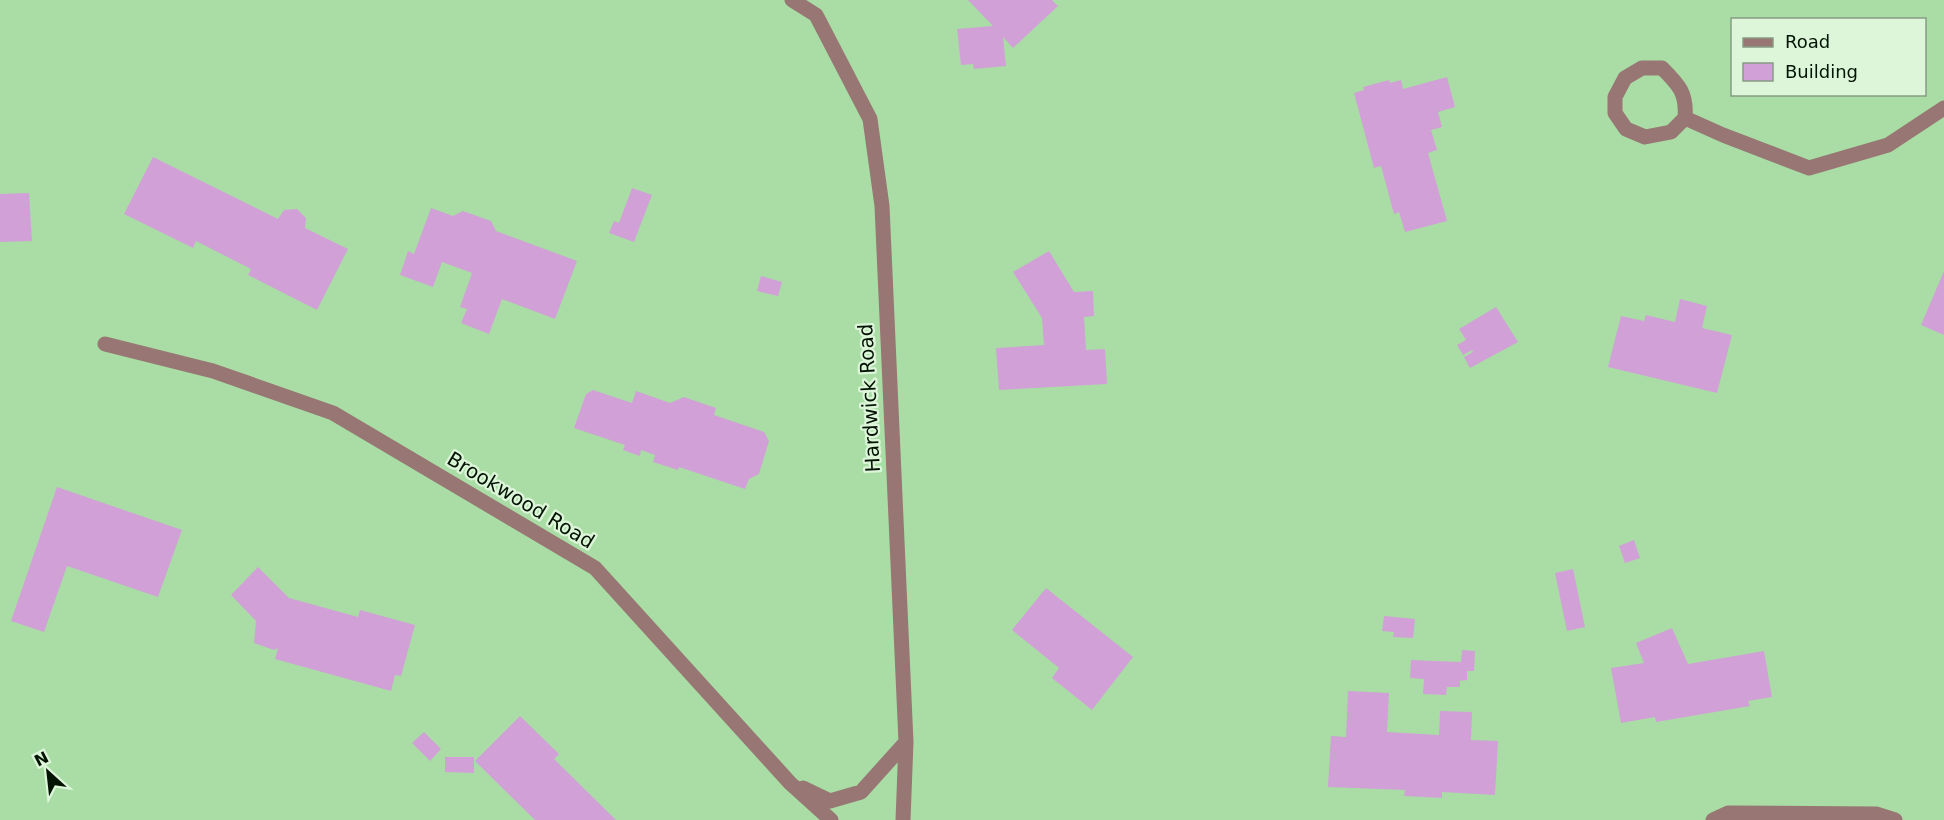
<svg xmlns="http://www.w3.org/2000/svg" width="1944" height="820" viewBox="0 0 1944 820" font-family="'DejaVu Sans',sans-serif">
<style>
.building{fill:#d0a0d7}
.lines{fill:none;stroke-linecap:round;stroke-linejoin:round}
.minor{stroke:#977674;stroke-width:15}
.labels{text-anchor:middle;dominant-baseline:central;stroke-width:4.5;stroke-linejoin:round;paint-order:stroke}
.street-label{font-size:20px;fill:#031402;stroke:#ddf6da}
</style>
<rect width="100%" height="100%" fill="#aadda5"/>
<!-- building -->
<path class="building" d="M 968,0 L 1052,0 L 1058,6 L 1013,48 L 1003,37 L 1006,66 L 974,69 L 973,64 L 961,65 L 957,29 L 993,26 Z
M 1447,77 L 1455,107 L 1438,112 L 1442,127 L 1431,130 L 1437,150 L 1428,153 L 1447,221 L 1405,232 L 1399,212 L 1394,214 L 1381,166 L 1374,168 L 1354,93 L 1364,90 L 1363,87 L 1389,80 L 1390,83 L 1401,80 L 1403,89 Z
M 153,157 L 278,219 L 284,210 L 297,209 L 306,218 L 305,228 L 348,249 L 317,310 L 248,275 L 251,269 L 196,241 L 193,248 L 124,214 Z
M 632,188 L 652,195 L 634,242 L 609,233 L 614,221 L 619,223 Z
M 29,193 L 32,241 L 0,242 L 0,194 Z
M 431,208 L 453,216 L 463,211 L 491,221 L 496,231 L 577,261 L 555,319 L 502,299 L 489,334 L 461,323 L 467,309 L 460,307 L 472,273 L 442,262 L 433,287 L 400,275 L 408,251 L 414,254 Z
M 1049,251 L 1074,292 L 1093,291 L 1094,316 L 1084,317 L 1086,350 L 1105,349 L 1107,384 L 999,390 L 996,348 L 1044,345 L 1042,318 L 1013,272 Z
M 1944,271 L 1944,335 L 1921,325 Z
M 761,276 L 782,282 L 778,296 L 757,291 Z
M 1680,299 L 1707,306 L 1702,328 L 1732,335 L 1717,393 L 1608,367 L 1621,316 L 1644,321 L 1646,315 L 1675,322 Z
M 1496,307 L 1518,342 L 1470,368 L 1464,357 L 1473,352 L 1472,350 L 1463,355 L 1457,345 L 1466,340 L 1459,329 Z
M 593,390 L 632,403 L 636,391 L 670,403 L 684,397 L 716,408 L 714,415 L 764,432 L 769,441 L 759,474 L 749,479 L 745,489 L 679,467 L 678,470 L 653,462 L 655,455 L 641,450 L 640,456 L 623,450 L 625,445 L 574,428 L 586,394 Z
M 57,487 L 182,530 L 158,597 L 67,566 L 44,632 L 11,621 Z
M 1634,540 L 1640,558 L 1625,563 L 1619,546 Z
M 258,567 L 289,598 L 358,617 L 360,610 L 415,625 L 401,676 L 395,675 L 391,691 L 275,659 L 278,648 L 274,650 L 254,643 L 256,621 L 231,595 Z
M 1573,569 L 1585,627 L 1567,631 L 1555,573 Z
M 1046,588 L 1133,657 L 1092,710 L 1052,678 L 1059,668 L 1012,630 Z
M 1384,616 L 1415,619 L 1413,638 L 1393,637 L 1394,632 L 1382,631 Z
M 1672,628 L 1688,664 L 1764,651 L 1772,697 L 1748,701 L 1750,706 L 1656,722 L 1655,717 L 1621,723 L 1611,668 L 1644,663 L 1636,643 Z
M 1462,650 L 1475,651 L 1474,671 L 1467,671 L 1467,680 L 1460,681 L 1460,687 L 1447,687 L 1446,695 L 1423,694 L 1424,679 L 1410,678 L 1411,660 L 1461,662 Z
M 1348,691 L 1389,693 L 1387,732 L 1439,735 L 1440,711 L 1472,712 L 1471,740 L 1498,741 L 1495,795 L 1442,792 L 1442,798 L 1404,796 L 1405,790 L 1328,787 L 1331,736 L 1346,737 Z
M 520,716 L 559,754 L 554,759 L 616,820 L 535,820 L 475,761 Z
M 424,732 L 441,749 L 430,761 L 412,743 Z
M 445,757 L 474,757 L 474,773 L 445,772 Z"/>
<g class="lines">
<!-- minor -->
<path class="minor" d="M 792,0 L 816,15 L 870,119 L 882,206 L 906,742 L 903,820
M 1642,68 L 1662,68 C 1679,85 1687,93 1685,118 L 1671,132 L 1645,137 L 1626,129 L 1615,113 L 1615,97 L 1625,78 Z
M 1685,118 L 1723,135 L 1809,168 L 1888,145 L 1944,108
M 105,344 L 213,371 L 333,413 L 595,568 L 790,783 L 831,820
M 803,788 L 830,801 L 861,792 L 906,742
M 1713,820 L 1728,813 L 1876,814 L 1895,820"/>
</g>
<g class="labels">
<!-- street labels -->
<g class="street-label">
<text transform="translate(869 398) rotate(-93)">Hardwick Road</text>
<text transform="translate(521 500) rotate(31)">Brookwood Road</text>
</g>
</g>
<!-- legend -->
<rect x="1731" y="18" width="195" height="78" fill="#ddf6da" stroke="#869c84" stroke-width="1.5"/>
<rect x="1743" y="38" width="30" height="9" fill="#977674" stroke="#869c84" stroke-width="1.5"/>
<text x="1785" y="48" font-size="18" fill="#031402">Road</text>
<rect x="1743" y="63" width="30" height="18" fill="#d0a0d7" stroke="#869c84" stroke-width="1.5"/>
<text x="1785" y="78" font-size="18" fill="#031402">Building</text>
<!-- north arrow -->
<g transform="translate(48 772) rotate(333)" stroke="#ddf6da" stroke-width="4.5" paint-order="stroke">
<path d="M0-4.5L10 22L0 15L-10 22Z" fill="#031402"/>
<text y="-9" font-size="16" font-weight="bold" text-anchor="middle" fill="#031402">N</text>
</g>
</svg>
